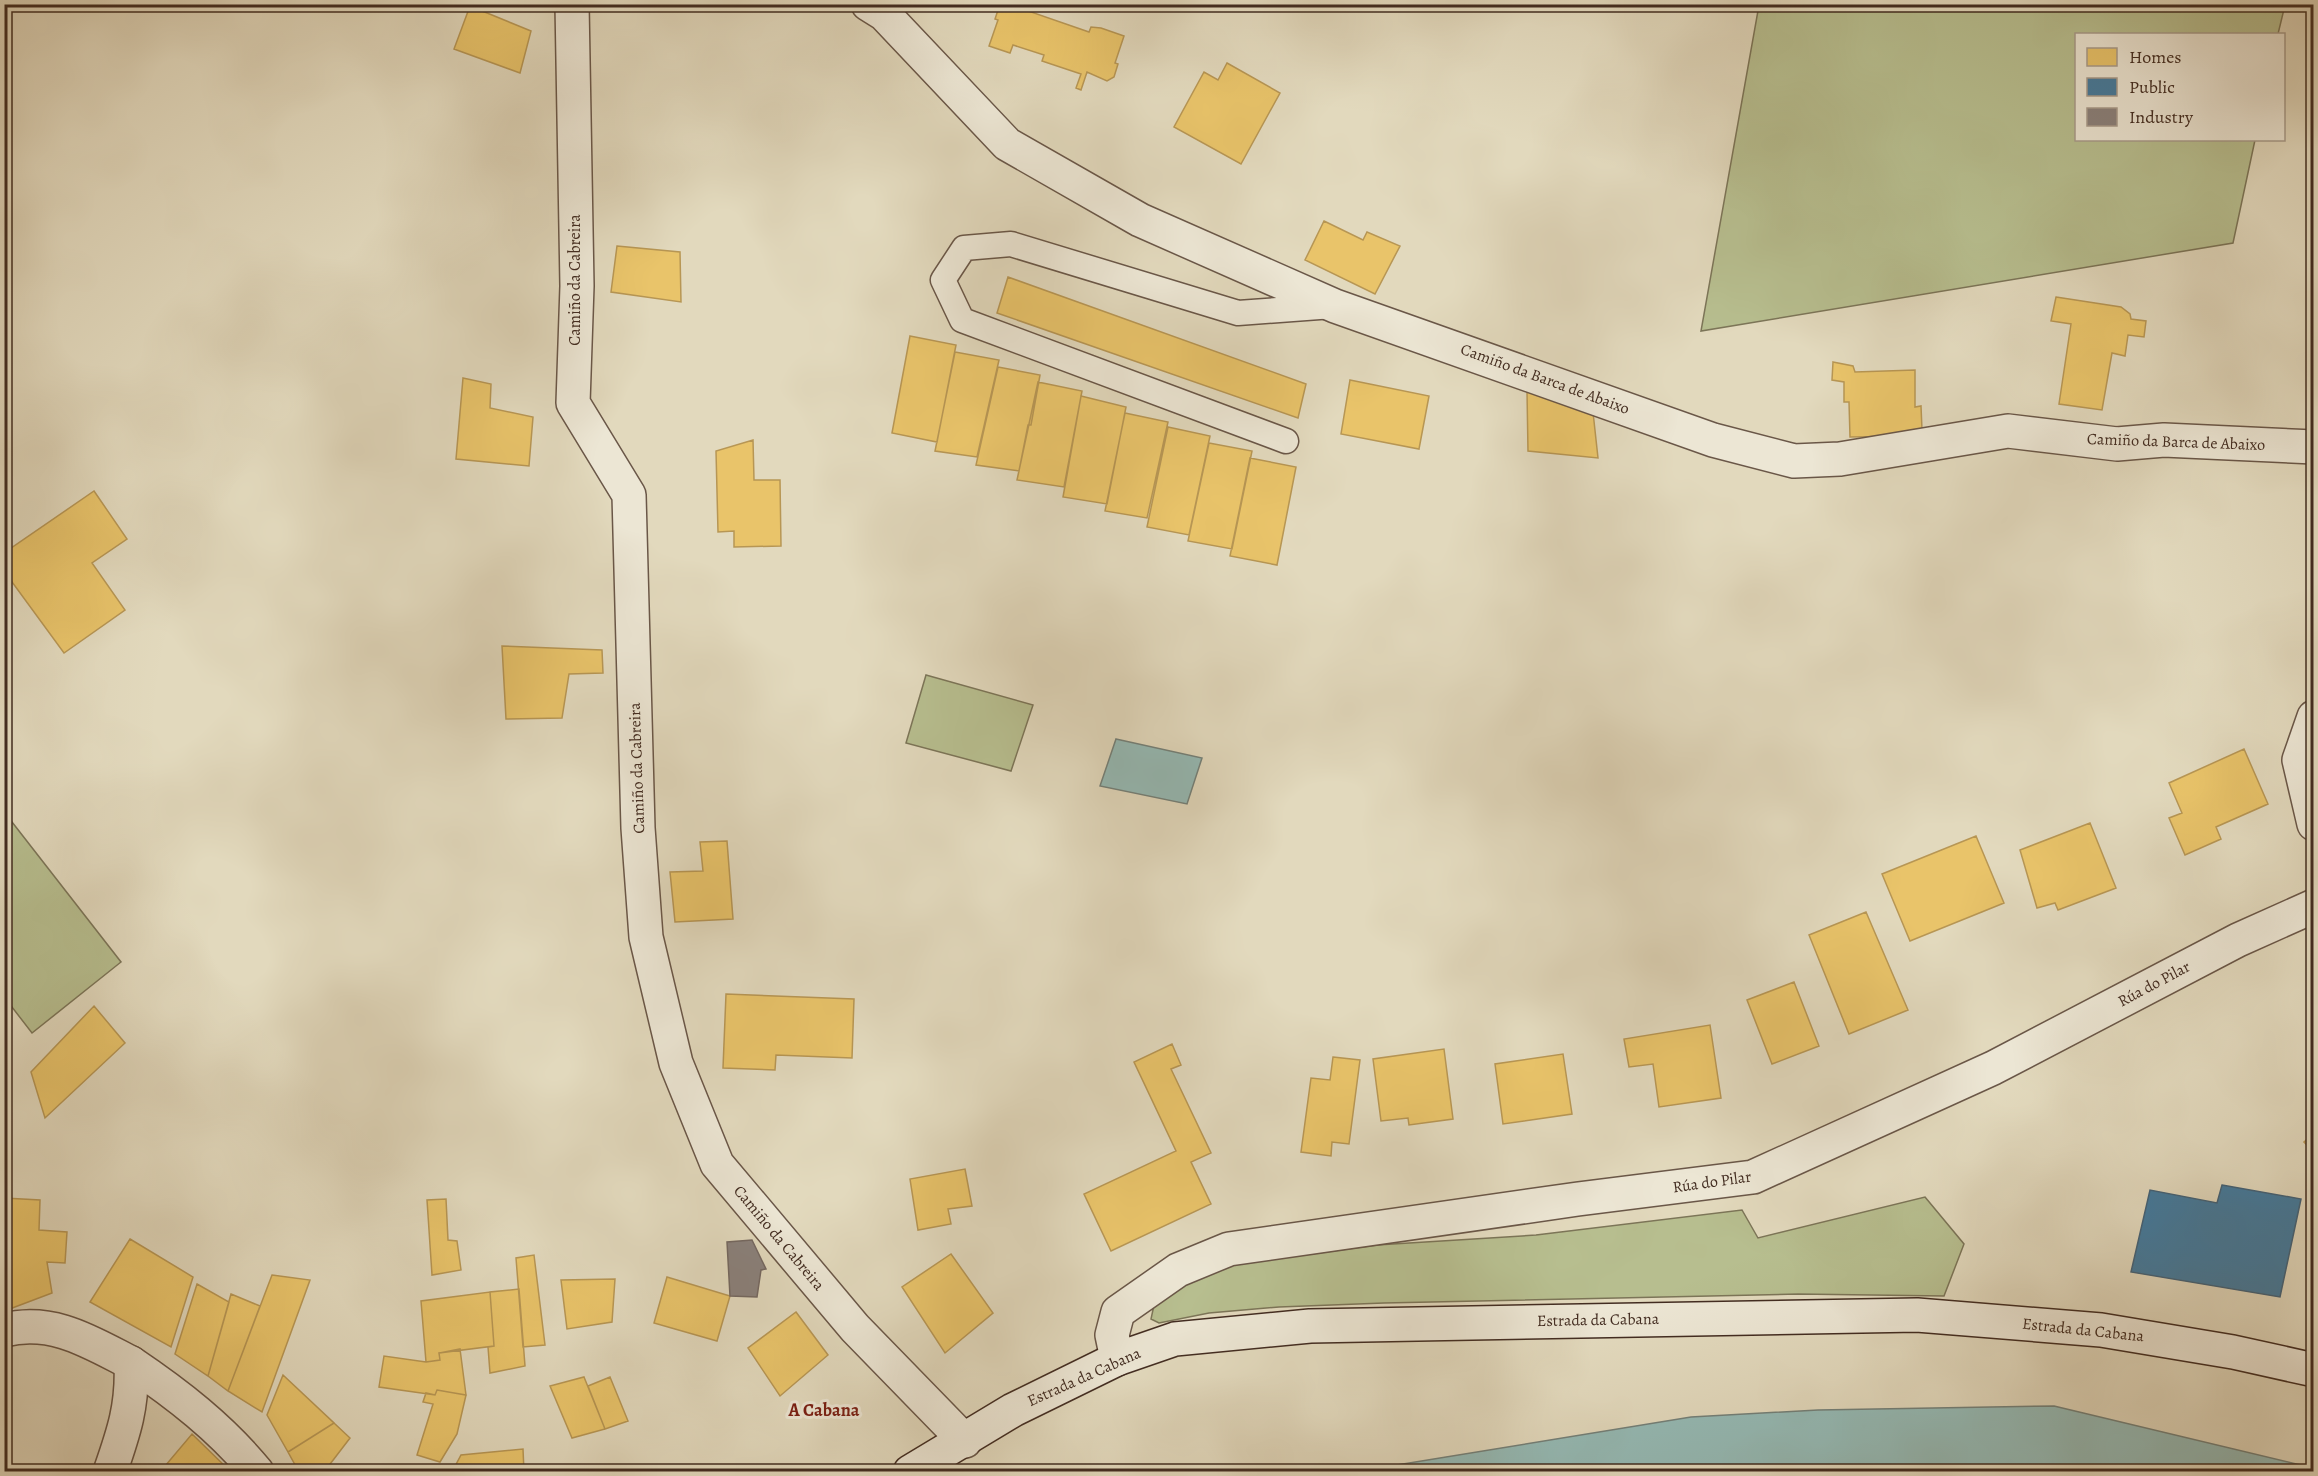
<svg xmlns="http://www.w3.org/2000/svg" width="2318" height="1476" viewBox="0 0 2318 1476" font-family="Alegreya,serif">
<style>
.green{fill:#b7be8f;stroke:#7c7558;stroke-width:1.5}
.water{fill:#95bab5;stroke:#74817a;stroke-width:1.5}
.homes{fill:#e9c46a;stroke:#b79654;stroke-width:1.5}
.public{fill:#457b9d;stroke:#446378;stroke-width:1.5}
.industry{fill:#8a817c;stroke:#746861;stroke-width:1.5}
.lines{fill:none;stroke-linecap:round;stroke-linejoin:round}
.service-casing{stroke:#6a5748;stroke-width:27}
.minor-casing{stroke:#6a5748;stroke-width:36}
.tertiary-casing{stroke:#6a5748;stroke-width:36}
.secondary-casing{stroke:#422c21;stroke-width:36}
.service{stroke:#ece6d4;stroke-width:24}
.minor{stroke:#ece6d4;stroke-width:33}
.tertiary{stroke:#ece6d4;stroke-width:33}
.secondary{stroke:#ece6d4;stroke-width:33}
.labels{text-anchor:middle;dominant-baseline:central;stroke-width:6;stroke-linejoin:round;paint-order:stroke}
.street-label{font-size:16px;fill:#422c21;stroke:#ece6d4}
.neighbourhood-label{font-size:18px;font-weight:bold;fill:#7a1f14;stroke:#ece6d4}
</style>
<rect width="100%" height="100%" fill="#e2d9bd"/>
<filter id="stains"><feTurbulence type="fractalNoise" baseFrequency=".00333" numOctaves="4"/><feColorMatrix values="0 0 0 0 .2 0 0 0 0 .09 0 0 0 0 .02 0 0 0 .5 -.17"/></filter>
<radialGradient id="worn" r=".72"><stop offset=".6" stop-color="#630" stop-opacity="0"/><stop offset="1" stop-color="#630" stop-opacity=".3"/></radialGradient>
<!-- green -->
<path class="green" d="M 1759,5 L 2285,5 L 2278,34 L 2076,34 L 2076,140 L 2255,140 L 2233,243 L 1701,331 Z
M 926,675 L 1033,705 L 1011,771 L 906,743 Z
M 5,813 L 121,962 L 32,1033 L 5,998 Z
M 1925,1197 L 1964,1244 L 1944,1296 L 1798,1294 L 1384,1303 L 1279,1307 L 1209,1313 L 1159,1323 L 1151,1319 L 1154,1305 L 1194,1279 L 1230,1265 L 1377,1245 L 1536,1235 L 1742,1210 L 1758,1238 Z"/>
<!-- water -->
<path class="water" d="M 1116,739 L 1202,758 L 1187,804 L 1100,786 Z
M 2054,1406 L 2313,1468 L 2313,1471 L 1360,1471 L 1691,1417 L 1818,1410 Z"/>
<!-- homes -->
<path class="homes" d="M 1000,4 L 1008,4 L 1089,32 L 1091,27 L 1101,28 L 1124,36 L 1115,63 L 1118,64 L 1114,77 L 1107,81 L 1087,72 L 1081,90 L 1076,88 L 1081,74 L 1042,61 L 1044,55 L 1013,45 L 1010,53 L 989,46 L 998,20 L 995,19 Z
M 470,6 L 531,31 L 520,73 L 454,49 Z
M 1227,63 L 1280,93 L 1241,164 L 1174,127 L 1204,72 L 1218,80 Z
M 1324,221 L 1363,240 L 1367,232 L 1400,246 L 1375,294 L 1305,260 Z
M 617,246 L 680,252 L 681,302 L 611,292 Z
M 1008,277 L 1306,384 L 1298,418 L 997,313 Z
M 2056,297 L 2121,307 L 2130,314 L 2131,319 L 2146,321 L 2144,337 L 2128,335 L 2125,356 L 2112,353 L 2102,410 L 2059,404 L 2071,324 L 2051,321 Z
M 910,336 L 956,345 L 937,442 L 892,433 Z
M 955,352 L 999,360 L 977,457 L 935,451 Z
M 1833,362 L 1853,366 L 1855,372 L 1915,370 L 1915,407 L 1921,406 L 1922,430 L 1914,430 L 1914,436 L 1850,437 L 1849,402 L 1844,402 L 1844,382 L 1832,380 Z
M 998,367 L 1040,375 L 1031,425 L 1028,425 L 1019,471 L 976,465 Z
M 463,378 L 491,384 L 490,408 L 533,417 L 529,466 L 456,459 Z
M 1350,380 L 1429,396 L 1419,449 L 1341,434 Z
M 1038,382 L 1082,391 L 1064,487 L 1017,480 Z
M 1527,391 L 1593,412 L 1598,458 L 1528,451 Z
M 1081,396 L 1126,407 L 1107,504 L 1063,497 Z
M 1125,413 L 1168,422 L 1147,518 L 1105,511 Z
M 1168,427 L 1210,436 L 1189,535 L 1147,527 Z
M 753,440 L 754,480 L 780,480 L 781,546 L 734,547 L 734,531 L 718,532 L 716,451 Z
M 1209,443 L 1252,451 L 1232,549 L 1188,541 Z
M 1250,458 L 1296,467 L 1277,565 L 1230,556 Z
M 94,491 L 127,539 L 92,563 L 125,610 L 64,653 L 4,571 L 4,553 Z
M 502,646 L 602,650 L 603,673 L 569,674 L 562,718 L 506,719 Z
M 2244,749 L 2268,804 L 2216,827 L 2221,839 L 2185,855 L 2169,818 L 2182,813 L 2169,783 Z
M 2090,823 L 2116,888 L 2058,910 L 2055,903 L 2037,908 L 2020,850 Z
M 1976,836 L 2004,903 L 1910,941 L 1882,874 Z
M 727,841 L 733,919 L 675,922 L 670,872 L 703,871 L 700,842 Z
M 1866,912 L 1908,1010 L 1849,1034 L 1809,935 Z
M 1794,982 L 1819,1046 L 1772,1064 L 1747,1000 Z
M 726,994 L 854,999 L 852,1058 L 776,1055 L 775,1070 L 723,1068 Z
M 94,1006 L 125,1043 L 45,1118 L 31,1072 Z
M 1710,1025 L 1721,1098 L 1659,1107 L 1653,1064 L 1629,1067 L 1624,1039 Z
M 1172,1044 L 1181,1065 L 1171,1069 L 1211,1153 L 1191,1162 L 1211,1204 L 1111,1251 L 1084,1194 L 1176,1151 L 1134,1062 Z
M 1444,1049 L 1453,1119 L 1409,1125 L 1408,1118 L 1381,1121 L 1373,1059 Z
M 1563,1054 L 1572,1114 L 1503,1124 L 1495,1064 Z
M 1333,1057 L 1360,1060 L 1349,1144 L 1332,1142 L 1331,1156 L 1301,1152 L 1311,1078 L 1330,1080 Z
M 2314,1133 L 2314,1152 L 2304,1142 Z
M 965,1169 L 972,1206 L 948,1209 L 951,1224 L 918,1230 L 910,1179 Z
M 4,1198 L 40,1200 L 39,1230 L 67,1232 L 65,1263 L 47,1262 L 52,1293 L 7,1310 L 4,1304 Z
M 446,1199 L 448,1240 L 457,1241 L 461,1270 L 432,1275 L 427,1200 Z
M 130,1239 L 193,1277 L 171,1347 L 90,1302 Z
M 951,1254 L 993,1313 L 945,1353 L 902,1287 Z
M 534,1255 L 545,1345 L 523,1347 L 516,1258 Z
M 272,1275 L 310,1280 L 262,1412 L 228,1391 Z
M 667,1277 L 730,1296 L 717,1341 L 654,1323 Z
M 615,1279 L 612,1322 L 567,1329 L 561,1280 Z
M 197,1284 L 229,1302 L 208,1376 L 175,1354 Z
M 519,1289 L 525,1366 L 490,1373 L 488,1347 L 494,1346 L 490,1292 Z
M 490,1292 L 494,1346 L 439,1353 L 440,1360 L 426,1362 L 421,1301 Z
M 231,1294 L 260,1306 L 228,1391 L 208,1376 Z
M 796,1312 L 828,1355 L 780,1396 L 748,1348 Z
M 460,1349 L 466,1395 L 437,1390 L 435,1395 L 379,1387 L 384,1356 L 426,1362 L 440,1360 L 439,1353 Z
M 283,1375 L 334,1423 L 288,1452 L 267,1415 Z
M 584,1377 L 605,1429 L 572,1438 L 550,1386 Z
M 610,1377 L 628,1421 L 605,1429 L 588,1386 Z
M 437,1390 L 466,1395 L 457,1434 L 440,1462 L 417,1455 L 433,1404 L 423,1402 L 426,1393 L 435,1395 Z
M 334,1423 L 350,1438 L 324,1472 L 299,1472 L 288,1452 Z
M 192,1434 L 231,1472 L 160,1472 Z
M 523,1449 L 524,1472 L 452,1472 L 461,1455 Z"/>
<!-- public -->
<path class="public" d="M 2222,1185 L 2301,1199 L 2280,1297 L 2131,1272 L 2150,1190 L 2217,1203 Z"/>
<!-- industry -->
<path class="industry" d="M 752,1240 L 766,1269 L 761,1270 L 757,1297 L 730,1296 L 727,1242 Z"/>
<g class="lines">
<defs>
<path id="service" d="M 1286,441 L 962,320 L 943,280 L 964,248 L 1011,244 L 1238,313 L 1333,306"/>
<path id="minor" d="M 572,4 L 577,286 L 573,403 L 629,495 L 638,828 L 646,937 L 676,1063 L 717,1164 L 855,1328 L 965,1441
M 868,4 L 884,14 L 1007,144 L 1140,220 L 1335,306 L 1713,440 L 1794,461 L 1840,459 L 2008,431 L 2117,444 L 2164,440 L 2314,447
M 2314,717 L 2299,760 L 2314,824
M 1117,1359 L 1112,1335 L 1118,1312 L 1178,1270 L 1229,1249 L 1578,1199 L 1753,1177 L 1993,1068 L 2238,940 L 2314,906
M 131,1363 C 177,1394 221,1428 257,1472
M 110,1472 C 124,1432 133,1405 131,1363"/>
<path id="tertiary" d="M 4,1330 C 53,1318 90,1342 131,1363"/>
<path id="secondary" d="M 910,1472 L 1013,1410 L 1117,1359 L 1175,1339 L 1310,1326 L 1917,1315 L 2101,1330 L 2233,1352 L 2314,1370"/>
</defs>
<!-- service casing -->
<use href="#service" class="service-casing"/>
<!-- minor casing -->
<use href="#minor" class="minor-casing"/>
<!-- tertiary casing -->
<use href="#tertiary" class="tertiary-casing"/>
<!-- secondary casing -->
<use href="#secondary" class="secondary-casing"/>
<!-- service -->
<use href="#service" class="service"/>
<!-- minor -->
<use href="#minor" class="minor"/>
<!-- tertiary -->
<use href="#tertiary" class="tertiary"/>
<!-- secondary -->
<use href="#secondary" class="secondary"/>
</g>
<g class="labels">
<!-- street labels -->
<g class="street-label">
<text transform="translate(575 280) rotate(-90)">Camiño da Cabreira</text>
<text transform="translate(1545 379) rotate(20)">Camiño da Barca de Abaixo</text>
<text transform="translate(2176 442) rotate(2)">Camiño da Barca de Abaixo</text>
<text transform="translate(637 768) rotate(-92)">Camiño da Cabreira</text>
<text transform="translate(2154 984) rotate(-28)">Rúa do Pilar</text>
<text transform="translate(1712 1182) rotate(-8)">Rúa do Pilar</text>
<text transform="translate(779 1238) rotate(50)">Camiño da Cabreira</text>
<text transform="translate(1598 1320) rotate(-1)">Estrada da Cabana</text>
<text transform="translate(2083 1330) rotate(6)">Estrada da Cabana</text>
<text transform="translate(1084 1377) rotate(-24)">Estrada da Cabana</text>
</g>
<!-- neighbourhood labels -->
<g class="neighbourhood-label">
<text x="824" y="1410">A Cabana</text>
</g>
</g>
<!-- margin -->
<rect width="2318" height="1476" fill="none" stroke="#e2d9bd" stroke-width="24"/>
<rect x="6" y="6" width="2306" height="1464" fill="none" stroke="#422c21" stroke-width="3"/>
<rect x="12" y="12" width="2294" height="1452" fill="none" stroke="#422c21" stroke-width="1.5"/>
<!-- legend -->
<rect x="2075" y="33" width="210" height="108" fill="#ece6d4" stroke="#a89c8c" stroke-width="1.5"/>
<rect x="2087" y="48" width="30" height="18" fill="#e9c46a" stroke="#a89c8c" stroke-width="1.5"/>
<text x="2129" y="63" font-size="18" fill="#422c21">Homes</text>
<rect x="2087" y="78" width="30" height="18" fill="#457b9d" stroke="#a89c8c" stroke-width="1.5"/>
<text x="2129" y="93" font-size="18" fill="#422c21">Public</text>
<rect x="2087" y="108" width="30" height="18" fill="#8a817c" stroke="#a89c8c" stroke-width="1.5"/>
<text x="2129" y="123" font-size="18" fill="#422c21">Industry</text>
<rect width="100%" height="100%" filter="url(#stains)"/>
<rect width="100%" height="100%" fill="url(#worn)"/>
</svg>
